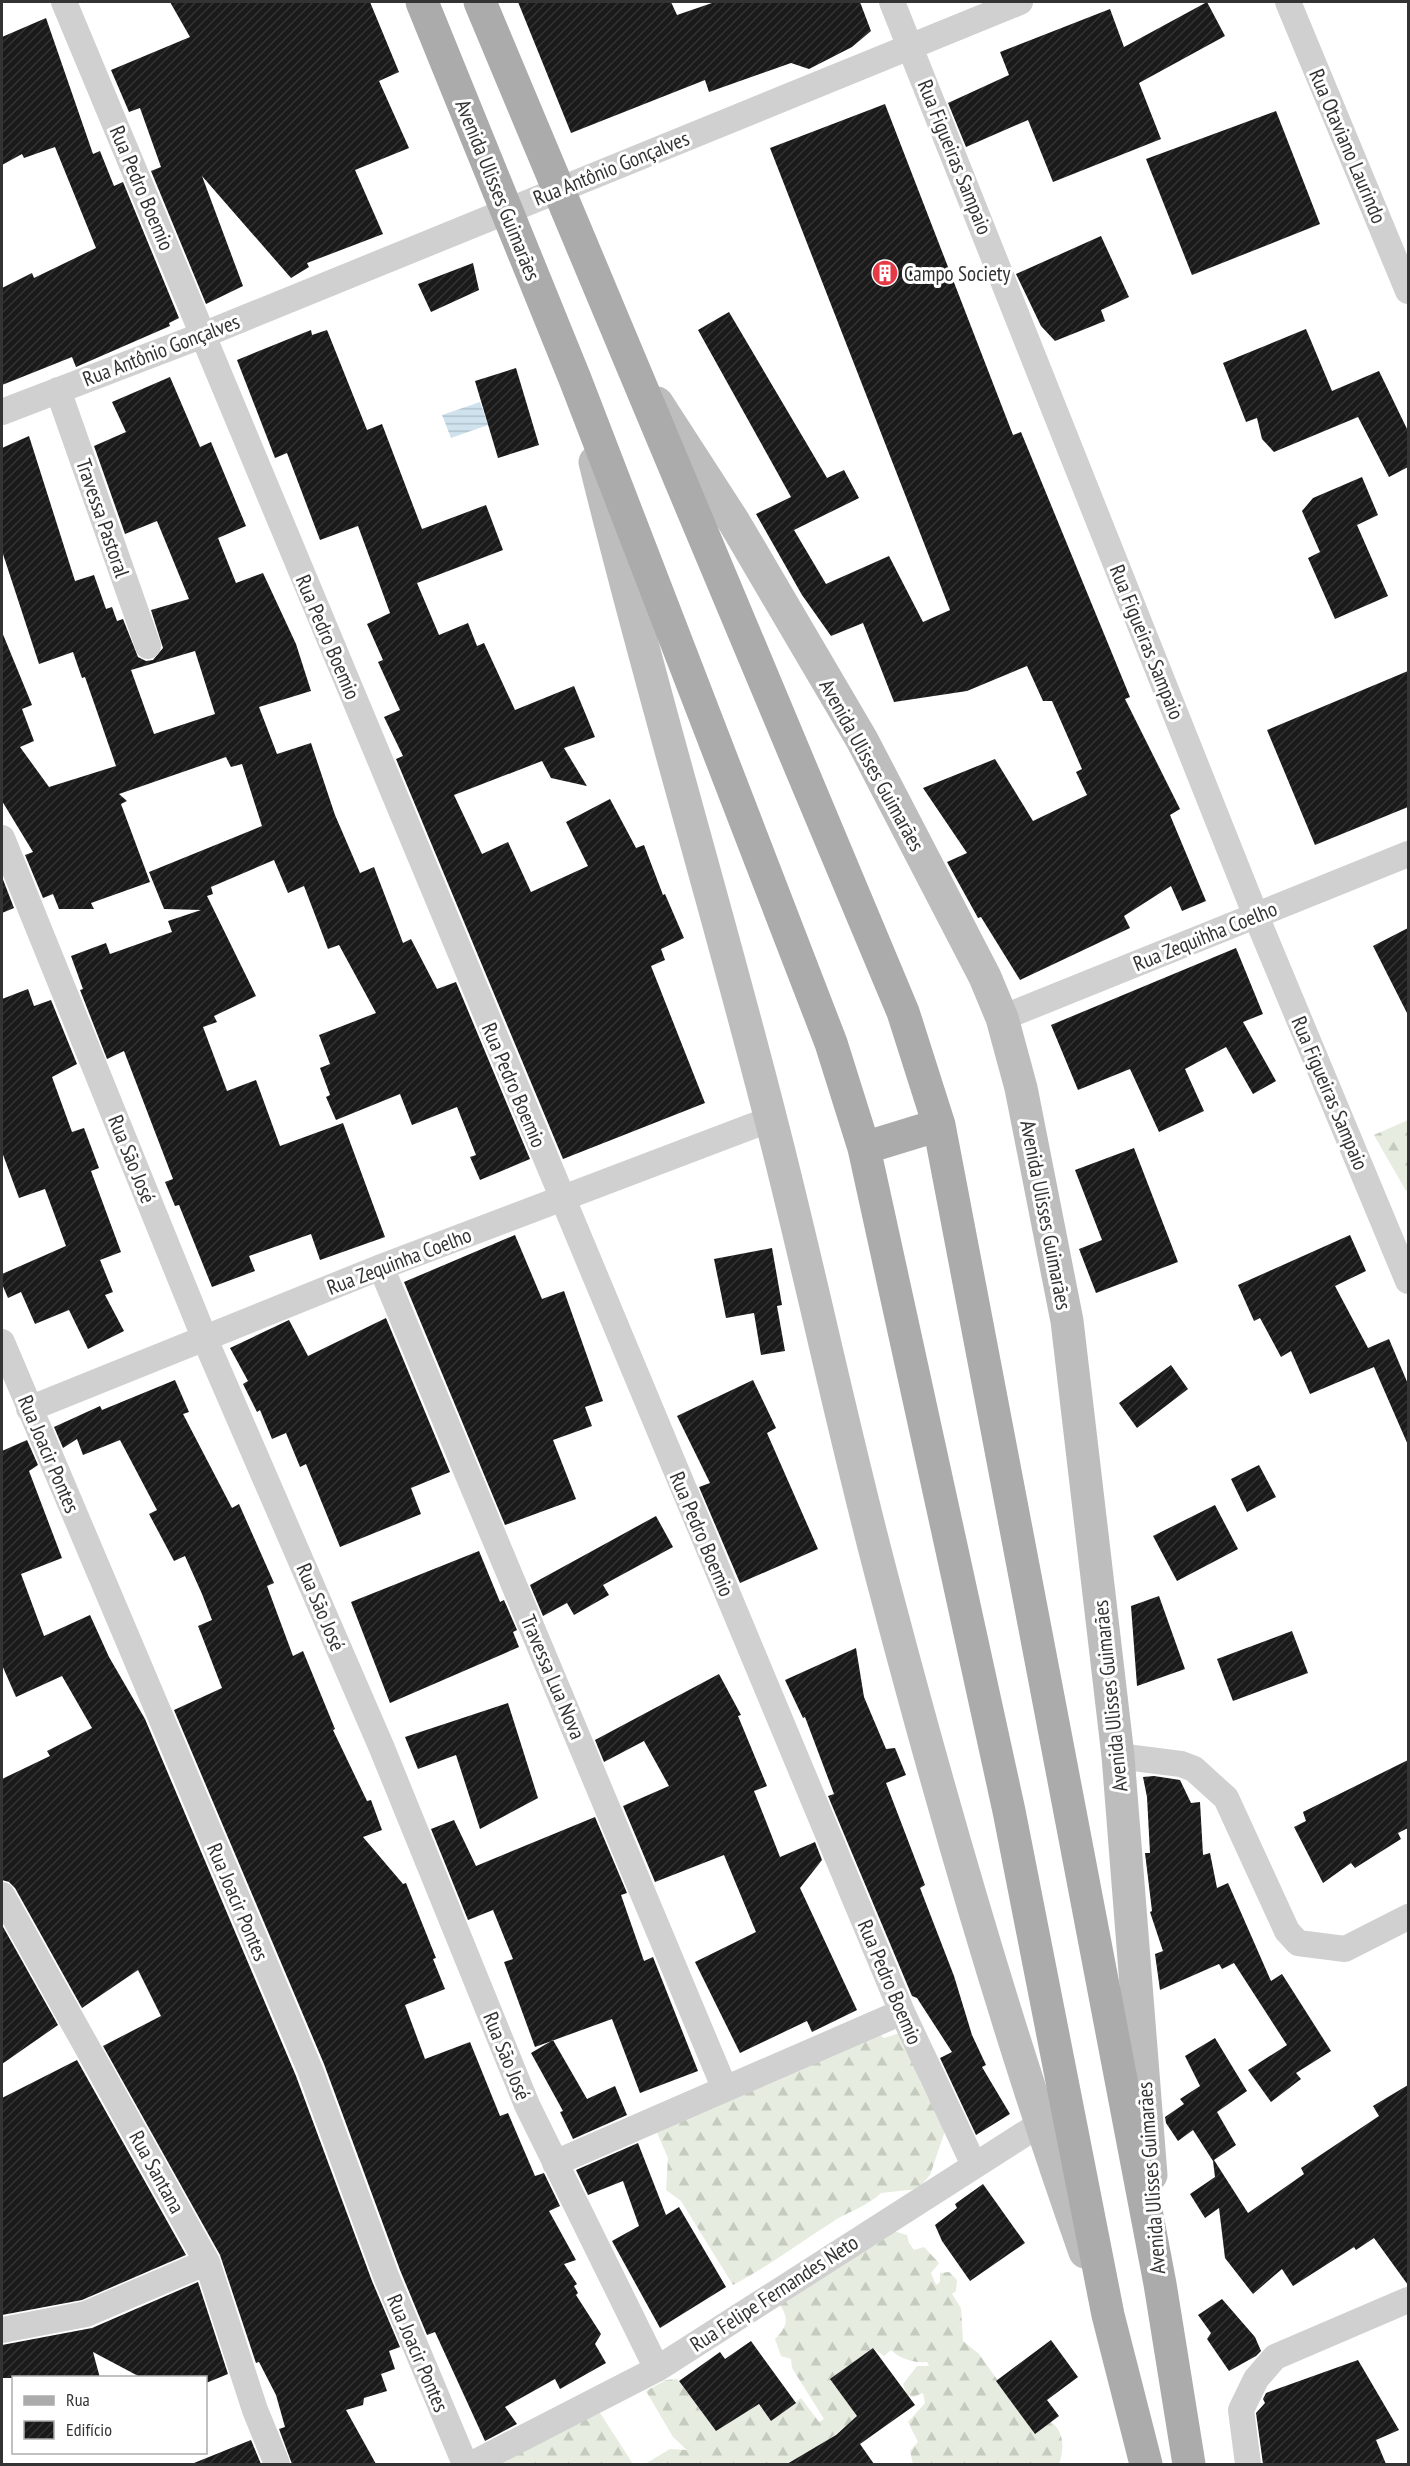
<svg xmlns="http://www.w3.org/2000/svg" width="1410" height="2466" viewBox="0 0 1410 2466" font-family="'PT Sans Narrow',sans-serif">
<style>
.forest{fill:url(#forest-firs)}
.water{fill:url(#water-rules)}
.building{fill:url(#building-hatch);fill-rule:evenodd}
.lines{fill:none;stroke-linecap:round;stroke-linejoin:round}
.street{stroke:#d0d0d0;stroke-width:26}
.secondary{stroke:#bdbdbd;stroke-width:33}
.primary{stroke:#ababab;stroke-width:33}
.labels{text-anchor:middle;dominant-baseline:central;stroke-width:6;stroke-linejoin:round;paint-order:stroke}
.street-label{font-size:21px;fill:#333;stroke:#fff}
.poi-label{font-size:21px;fill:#333;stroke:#fff;text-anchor:start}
</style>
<defs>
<pattern id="forest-firs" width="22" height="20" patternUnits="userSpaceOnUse" patternTransform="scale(1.5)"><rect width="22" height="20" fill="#e6ecdf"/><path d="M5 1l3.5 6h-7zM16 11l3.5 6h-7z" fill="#c6cbc0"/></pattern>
<pattern id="water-rules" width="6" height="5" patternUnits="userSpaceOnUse" patternTransform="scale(1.5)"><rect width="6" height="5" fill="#cfe2ee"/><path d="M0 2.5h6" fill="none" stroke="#b2c2cd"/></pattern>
<pattern id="building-hatch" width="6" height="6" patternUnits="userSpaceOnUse" patternTransform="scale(1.5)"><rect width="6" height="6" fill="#1a1a1a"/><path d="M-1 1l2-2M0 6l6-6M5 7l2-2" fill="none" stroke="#333"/></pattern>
</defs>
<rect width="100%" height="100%" fill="#fff"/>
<!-- forest -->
<path class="forest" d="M 1408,1120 L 1408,1190 L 1406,1191 L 1374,1135 Z
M 876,2032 L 884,2038 L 900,2033 L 921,2074 L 920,2082 L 945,2131 L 930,2175 L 918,2189 L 881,2193 C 870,2204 851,2211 837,2219 C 802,2241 769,2266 733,2285 L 681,2201 L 666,2190 L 668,2158 L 655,2128 Z
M 890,2230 L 907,2235 L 909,2243 L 914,2250 L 924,2247 L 939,2263 L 931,2273 L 936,2285 L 940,2282 L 940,2273 L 949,2272 L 957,2280 L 956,2291 L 952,2294 L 961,2308 L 963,2341 L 979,2354 L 1035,2433 L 1051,2422 C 1065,2432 1064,2450 1059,2464 L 913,2464 L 910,2451 L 918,2442 L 908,2422 L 925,2403 L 923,2393 L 913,2397 L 907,2395 L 903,2384 L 917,2366 L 929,2366 L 927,2362 C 914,2363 900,2359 891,2350 L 884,2356 L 873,2348 L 833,2377 L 846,2396 L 862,2428 L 847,2425 L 797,2464 L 645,2464 L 670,2449 L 687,2450 L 673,2437 L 646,2391 L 666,2380 L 677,2379 L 716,2431 L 756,2401 L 771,2421 L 801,2398 L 819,2422 L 824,2419 L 792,2368 L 791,2359 L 781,2356 L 775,2339 C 789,2326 789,2316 777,2301 Z
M 593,2402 L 633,2464 L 497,2464 Z"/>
<!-- water -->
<path class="water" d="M 480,402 L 488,425 L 451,438 L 442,415 Z"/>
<!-- building -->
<path class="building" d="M 170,2 L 370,2 L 399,72 L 379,81 L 409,148 L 355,170 L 383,234 L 307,263 L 309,267 L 291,278 L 202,176 L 243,286 L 206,304 L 151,171 L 161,167 L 140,108 L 129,112 L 111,70 L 190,37 Z
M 518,2 L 671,2 L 677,15 L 715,2 L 860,2 L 871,31 L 852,47 L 809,69 L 791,63 L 709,92 L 705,80 L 571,133 Z
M 1207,2 L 1225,36 L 1139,83 L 1161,139 L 1053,182 L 1028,120 L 966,147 L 948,103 L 1009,75 L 1000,52 L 1110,9 L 1124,47 Z
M 46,18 L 93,154 L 100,151 L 114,186 L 123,182 L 179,318 L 169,323 L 170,326 L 76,367 L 72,357 L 2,385 L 2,288 L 32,273 L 34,278 L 96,248 L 55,147 L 24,158 L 22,154 L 2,165 L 2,37 Z
M 885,104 L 1013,435 L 1021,432 L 1130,697 L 1125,699 L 1180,809 L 1170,815 L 1206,901 L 1182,911 L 1171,886 L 1124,916 L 1130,928 L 1020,980 L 981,917 L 978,918 L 947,862 L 967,853 L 923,788 L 995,759 L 1033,821 L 1087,795 L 1076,772 L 1082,769 L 1052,701 L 1043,701 L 1027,666 L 967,691 L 894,702 L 863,623 L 831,636 L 802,595 L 756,514 L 791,497 L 698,330 L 729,312 L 827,478 L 844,470 L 859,498 L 794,530 L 826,584 L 889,556 L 923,622 L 950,610 L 770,148 Z
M 1276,111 L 1320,224 L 1192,275 L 1146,159 Z
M 1101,236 L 1129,297 L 1101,310 L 1105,321 L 1055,341 L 1041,326 L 1016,274 Z
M 473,263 L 479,290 L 431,312 L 418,284 Z
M 1306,329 L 1332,391 L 1379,371 L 1408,431 L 1408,467 L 1389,477 L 1358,417 L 1274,452 L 1262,439 L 1257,418 L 1246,422 L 1223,363 Z
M 311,330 L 312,335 L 327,330 L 367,430 L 382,424 L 422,529 L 486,505 L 503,550 L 417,583 L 439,635 L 468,623 L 477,646 L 484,643 L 515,710 L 574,686 L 595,737 L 564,748 L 587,786 L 551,778 L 542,761 L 454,795 L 482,854 L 508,842 L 531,892 L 588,866 L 566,822 L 610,799 L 636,848 L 644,845 L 663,895 L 665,894 L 684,938 L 661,949 L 665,960 L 651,966 L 705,1103 L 563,1159 L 396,759 L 403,756 L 384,717 L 400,710 L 378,662 L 383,660 L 367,624 L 390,613 L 358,526 L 320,540 L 287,453 L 275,458 L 237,360 Z
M 516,368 L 539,445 L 498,458 L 475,381 Z
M 170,377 L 200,447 L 211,442 L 246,526 L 218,538 L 236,583 L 263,573 L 296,644 L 311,691 L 259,707 L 277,754 L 311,743 L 335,815 L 360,873 L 374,867 L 403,943 L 411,939 L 437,989 L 456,982 L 530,1159 L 480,1180 L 470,1157 L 476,1155 L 457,1107 L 412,1125 L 400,1094 L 336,1120 L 326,1097 L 330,1095 L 320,1068 L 330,1064 L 319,1035 L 376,1013 L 339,945 L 328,949 L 304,886 L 288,893 L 274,860 L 211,887 L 213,894 L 207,896 L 256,996 L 214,1016 L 217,1022 L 203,1027 L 227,1091 L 256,1080 L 280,1146 L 343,1123 L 385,1237 L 320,1260 L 311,1234 L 249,1256 L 255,1271 L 212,1287 L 179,1205 L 175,1206 L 165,1182 L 173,1179 L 124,1051 L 107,1059 L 80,990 L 83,989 L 71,956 L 106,943 L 110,954 L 172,932 L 168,921 L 201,910 L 164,909 L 149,872 L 262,826 L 242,764 L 231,767 L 226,757 L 119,794 L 127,801 L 121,804 L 150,882 L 91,903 L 94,909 L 59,909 L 53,894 L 43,898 L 25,855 L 33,852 L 2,801 L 2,632 L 32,705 L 22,709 L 34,741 L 20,747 L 49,787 L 116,766 L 85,677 L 82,678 L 73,652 L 39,664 L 2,551 L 2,448 L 29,436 L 75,581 L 94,575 L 106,609 L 112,607 L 117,621 L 123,619 L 138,657 L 146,661 L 153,660 L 163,648 L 151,610 L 189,599 L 157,521 L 125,534 L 94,446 L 126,432 L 112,402 ZM 195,651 L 215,714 L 154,734 L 131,670 Z
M 1362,477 L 1378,515 L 1357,525 L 1388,596 L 1335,619 L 1308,558 L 1320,552 L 1302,511 L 1313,498 Z
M 1408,671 L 1408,807 L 1315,845 L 1267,730 Z
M 2,877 L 14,908 L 2,913 Z
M 1408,928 L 1408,1015 L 1373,946 Z
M 1236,948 L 1263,1014 L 1243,1022 L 1276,1081 L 1253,1094 L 1226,1047 L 1185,1069 L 1204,1111 L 1159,1132 L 1130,1069 L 1078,1090 L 1051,1025 Z
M 28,989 L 34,1006 L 51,1000 L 77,1064 L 52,1077 L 72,1132 L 84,1128 L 99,1168 L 91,1171 L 121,1252 L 100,1260 L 113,1292 L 105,1295 L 124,1331 L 88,1349 L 69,1310 L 35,1324 L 21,1292 L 8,1298 L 2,1284 L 2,1274 L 66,1246 L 45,1189 L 19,1198 L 2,1152 L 2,999 Z
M 1134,1148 L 1178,1262 L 1096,1293 L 1079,1249 L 1102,1240 L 1075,1170 Z
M 515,1235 L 542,1299 L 564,1291 L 603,1401 L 585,1407 L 592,1426 L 553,1440 L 576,1499 L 505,1525 L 404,1282 Z
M 1350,1235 L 1366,1271 L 1335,1286 L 1368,1348 L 1389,1339 L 1408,1384 L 1408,1445 L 1374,1367 L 1310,1394 L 1291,1351 L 1281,1357 L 1260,1318 L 1254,1321 L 1238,1285 Z
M 772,1248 L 782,1305 L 777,1306 L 785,1351 L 761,1355 L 754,1313 L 726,1318 L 714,1259 Z
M 386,1318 L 450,1472 L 411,1488 L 421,1514 L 340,1547 L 306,1464 L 300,1467 L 286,1433 L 272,1439 L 260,1410 L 257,1412 L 243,1384 L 248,1381 L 230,1348 L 289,1320 L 308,1356 Z
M 1171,1365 L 1188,1389 L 1137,1428 L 1119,1403 Z
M 175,1380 L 189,1412 L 183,1414 L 232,1508 L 239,1504 L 274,1583 L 267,1586 L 293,1656 L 303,1651 L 335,1729 L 333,1730 L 367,1801 L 371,1800 L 382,1830 L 363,1837 L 403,1884 L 406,1883 L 436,1958 L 433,1959 L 445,1989 L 405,2005 L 425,2059 L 470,2042 L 500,2116 L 508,2113 L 535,2176 L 544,2173 L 560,2206 L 549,2211 L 576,2260 L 564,2264 L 577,2284 L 574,2286 L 578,2293 L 576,2295 L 601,2334 L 595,2344 L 606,2363 L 560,2389 L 555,2379 L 505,2407 L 517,2424 L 485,2441 L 435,2332 L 427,2335 L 400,2270 L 324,2064 L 174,1710 L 222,1688 L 198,1626 L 212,1620 L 202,1594 L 185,1556 L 174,1561 L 149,1514 L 157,1510 L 120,1440 L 83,1455 L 77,1439 L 63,1448 L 54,1427 L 100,1406 L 102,1410 Z
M 753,1380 L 776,1428 L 767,1433 L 818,1549 L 740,1583 L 699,1487 L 710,1483 L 677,1416 Z
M 27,1440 L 38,1465 L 29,1471 L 62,1558 L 21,1574 L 44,1636 L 90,1615 L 109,1657 L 145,1719 L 296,2076 L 372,2281 L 400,2347 L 389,2351 L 395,2369 L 381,2374 L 387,2391 L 364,2398 L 363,2405 L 346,2410 L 376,2464 L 292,2464 L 279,2429 L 285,2427 L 276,2395 L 259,2362 L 256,2363 L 220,2255 L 103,2046 L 161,2016 L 138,1970 L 82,2008 L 15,1888 L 9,1882 L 2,1880 L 2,1779 L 50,1756 L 47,1751 L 92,1728 L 62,1676 L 16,1697 L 2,1665 L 2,1451 Z
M 1259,1465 L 1276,1497 L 1247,1512 L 1231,1479 Z
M 1215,1505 L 1238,1549 L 1177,1581 L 1153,1536 Z
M 656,1516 L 673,1547 L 603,1585 L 609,1595 L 574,1615 L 567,1603 L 543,1616 L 530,1585 Z
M 479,1551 L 500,1602 L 504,1600 L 517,1630 L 513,1632 L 519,1647 L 390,1703 L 351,1602 Z
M 1159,1596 L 1185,1669 L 1137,1686 L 1131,1606 Z
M 1292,1631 L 1308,1673 L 1233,1701 L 1217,1659 Z
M 856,1648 L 864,1697 L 886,1749 L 895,1748 L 906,1775 L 886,1783 L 925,1885 L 920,1888 L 954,1976 L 972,2035 L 986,2065 L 982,2067 L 1010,2114 L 976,2135 L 940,2058 L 952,2052 L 917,1998 L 912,1996 L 828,1796 L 834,1794 L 805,1717 L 803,1718 L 785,1680 Z
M 719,1674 L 741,1715 L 738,1716 L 767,1786 L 754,1791 L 780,1857 L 815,1842 L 822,1860 L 800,1888 L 857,2010 L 812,2032 L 807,2021 L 740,2053 L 695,1962 L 756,1932 L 724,1855 L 655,1882 L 623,1806 L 669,1786 L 644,1741 L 604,1762 L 595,1740 Z
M 508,1703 L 538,1798 L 480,1829 L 456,1755 L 418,1769 L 405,1737 Z
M 1408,1760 L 1408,1828 L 1398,1833 L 1401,1839 L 1355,1868 L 1351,1863 L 1323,1883 L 1294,1827 L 1306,1821 L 1303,1812 Z
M 1154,1776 L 1180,1780 L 1191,1803 L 1200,1802 L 1203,1855 L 1210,1853 L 1217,1888 L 1228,1883 L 1271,1981 L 1282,1974 L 1331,2051 L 1296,2073 L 1301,2079 L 1271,2102 L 1248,2070 L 1287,2045 L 1234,1963 L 1222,1969 L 1219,1964 L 1160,1990 L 1155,1954 L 1163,1951 L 1150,1912 L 1152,1911 L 1145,1853 L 1150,1853 L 1147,1797 L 1143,1777 Z
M 595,1817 L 627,1893 L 621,1895 L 644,1961 L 653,1957 L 698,2071 L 640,2093 L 612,2019 L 535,2047 L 504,1962 L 513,1959 L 493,1910 L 468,1920 L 431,1829 L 454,1820 L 476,1866 Z
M 2,1925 L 58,2025 L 2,2064 Z
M 1215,2038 L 1247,2091 L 1217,2112 L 1236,2145 L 1214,2160 L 1248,2213 L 1304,2174 L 1301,2168 L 1379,2116 L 1373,2106 L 1408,2085 L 1408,2285 L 1374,2238 L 1356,2250 L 1354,2247 L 1293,2286 L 1282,2269 L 1253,2294 L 1225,2258 L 1219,2208 L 1205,2218 L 1190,2194 L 1215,2177 L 1213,2161 L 1193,2130 L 1178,2141 L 1166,2123 L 1165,2117 L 1184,2104 L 1180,2099 L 1200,2086 L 1185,2056 Z
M 553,2040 L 587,2099 L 615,2086 L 627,2115 L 573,2139 L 560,2112 L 563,2111 L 531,2053 Z
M 77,2060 L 186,2255 L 82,2300 L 2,2315 L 2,2098 Z
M 638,2143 L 666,2215 L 679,2207 L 726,2287 L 660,2328 L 612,2241 L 639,2226 L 623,2181 L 588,2195 L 576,2170 Z
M 983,2184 L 1025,2243 L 970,2281 L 942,2241 L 935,2225 L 957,2208 L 955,2204 Z
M 198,2282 L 228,2374 L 206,2383 L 206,2378 L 142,2378 L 93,2352 L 100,2378 L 2,2378 L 2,2345 L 92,2328 Z
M 1222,2299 L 1255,2337 L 1261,2351 L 1256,2356 L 1229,2371 L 1207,2339 L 1211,2333 L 1198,2315 Z
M 1051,2340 L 1078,2377 L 1047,2400 L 1059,2416 L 1035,2434 L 996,2381 Z
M 751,2341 L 796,2403 L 771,2421 L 759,2404 L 716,2431 L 679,2381 L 720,2352 L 725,2359 Z
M 873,2348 L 915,2405 L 860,2444 L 874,2464 L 787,2464 L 836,2435 L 857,2416 L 830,2379 Z
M 1358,2360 L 1399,2430 L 1376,2440 L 1386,2464 L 1263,2464 L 1256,2413 L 1265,2403 L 1263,2399 L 1266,2393 Z
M 251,2440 L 261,2464 L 194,2464 L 194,2463 Z"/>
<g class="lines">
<!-- street -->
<path class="street" d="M 64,2 L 902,2012 L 974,2165
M 892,2 L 1256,916 L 1408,1281
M 1288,2 L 1408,291
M 58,390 L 148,646
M 2,412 L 203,335 L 1020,2
M 2,838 L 204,1337 L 381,1746 L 527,2105 L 657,2369
M 1002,1018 L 1408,854
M 381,1267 L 724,2087
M 2,1342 L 310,2070 L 386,2276 L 465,2464
M 29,1409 L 381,1267 L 771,1119
M 1118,1756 L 1181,1764 L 1194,1769 L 1226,1798 L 1287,1931 L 1298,1943 L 1345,1949 L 1408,1917
M 2,1895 L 207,2262 L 255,2410 L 277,2464
M 555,2163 L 902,2012
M 2,2330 L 86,2314 L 207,2262
M 472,2464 L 657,2369 L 1054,2115
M 1248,2464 L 1241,2410 L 1256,2379 L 1275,2357 L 1408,2300"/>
<!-- secondary -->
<path class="secondary" d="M 657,403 L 734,522 L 862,740 L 985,977 L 1002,1018 L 1021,1088 L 1067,1321 L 1118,1756 L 1151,2175
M 595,462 C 649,683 715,900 771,1120 C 812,1279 845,1441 888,1600 C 946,1820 1009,2038 1085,2252"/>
<!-- primary -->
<path class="primary" d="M 422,2 L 575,379 L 831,1043 L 864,1148 L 1009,1811 L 1108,2315 L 1146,2464
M 480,2 L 903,1012 L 939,1125 L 1160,2284 L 1189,2464
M 864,1148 L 939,1125"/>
</g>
<!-- icons -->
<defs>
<symbol id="building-disc" viewBox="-11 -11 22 22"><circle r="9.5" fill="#e63946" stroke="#fff"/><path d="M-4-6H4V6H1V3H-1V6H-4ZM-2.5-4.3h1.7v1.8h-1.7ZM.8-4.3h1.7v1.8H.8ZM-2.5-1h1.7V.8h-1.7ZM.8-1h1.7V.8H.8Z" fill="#fff"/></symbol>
</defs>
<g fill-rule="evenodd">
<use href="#building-disc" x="870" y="258" width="30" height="30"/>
</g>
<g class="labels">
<!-- street labels -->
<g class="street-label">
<text transform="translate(1348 146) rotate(67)">Rua Otaviano Laurindo</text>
<text transform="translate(955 157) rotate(68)">Rua Figueiras Sampaio</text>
<text transform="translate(611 168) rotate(-22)">Rua Antônio Gonçalves</text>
<text transform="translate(142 188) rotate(67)">Rua Pedro Boemio</text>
<text transform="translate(498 190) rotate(68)">Avenida Ulisses Guimarães</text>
<text transform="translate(161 350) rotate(-21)">Rua Antônio Gonçalves</text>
<text transform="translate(103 518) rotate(71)">Travessa Pastoral</text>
<text transform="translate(328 637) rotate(67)">Rua Pedro Boemio</text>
<text transform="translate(1147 642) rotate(68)">Rua Figueiras Sampaio</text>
<text transform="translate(872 765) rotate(61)">Avenida Ulisses Guimarães</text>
<text transform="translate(1205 936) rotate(-22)">Rua Zequihha Coelho</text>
<text transform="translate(514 1085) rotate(67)">Rua Pedro Boemio</text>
<text transform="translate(1330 1093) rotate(67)">Rua Figueiras Sampaio</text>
<text transform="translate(132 1159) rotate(68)">Rua São José</text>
<text transform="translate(1046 1215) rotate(79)">Avenida Ulisses Guimarães</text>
<text transform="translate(399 1261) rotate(-21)">Rua Zequinha Coelho</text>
<text transform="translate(49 1454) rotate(67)">Rua Joacir Pontes</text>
<text transform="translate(702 1534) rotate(67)">Rua Pedro Boemio</text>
<text transform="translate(321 1607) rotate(67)">Rua São José</text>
<text transform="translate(553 1677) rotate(67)">Travessa Lua Nova</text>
<text transform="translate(1110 1696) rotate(-96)">Avenida Ulisses Guimarães</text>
<text transform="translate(238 1902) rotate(67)">Rua Joacir Pontes</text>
<text transform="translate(890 1982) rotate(67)">Rua Pedro Boemio</text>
<text transform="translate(507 2056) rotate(68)">Rua São José</text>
<text transform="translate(157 2172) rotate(61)">Rua Santana</text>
<text transform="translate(1151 2178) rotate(-94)">Avenida Ulisses Guimarães</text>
<text transform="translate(774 2293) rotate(-33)">Rua Felipe Fernandes Neto</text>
<text transform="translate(418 2353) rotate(67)">Rua Joacir Pontes</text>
</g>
<!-- poi labels -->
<g class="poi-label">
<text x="904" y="273">Campo Society</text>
</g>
</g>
<!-- border -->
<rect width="1410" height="2466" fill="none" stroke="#333333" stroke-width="6"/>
<!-- legend -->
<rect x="12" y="2376" width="195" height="78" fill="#ffffff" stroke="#adadad" stroke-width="1.5"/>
<rect x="24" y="2396" width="30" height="9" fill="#ababab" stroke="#adadad" stroke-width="1.5"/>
<text x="66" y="2406" font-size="18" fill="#333333">Rua</text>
<rect x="24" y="2421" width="30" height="18" fill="url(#building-hatch)" stroke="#adadad" stroke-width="1.5"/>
<text x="66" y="2436" font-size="18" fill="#333333">Edifício</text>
</svg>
